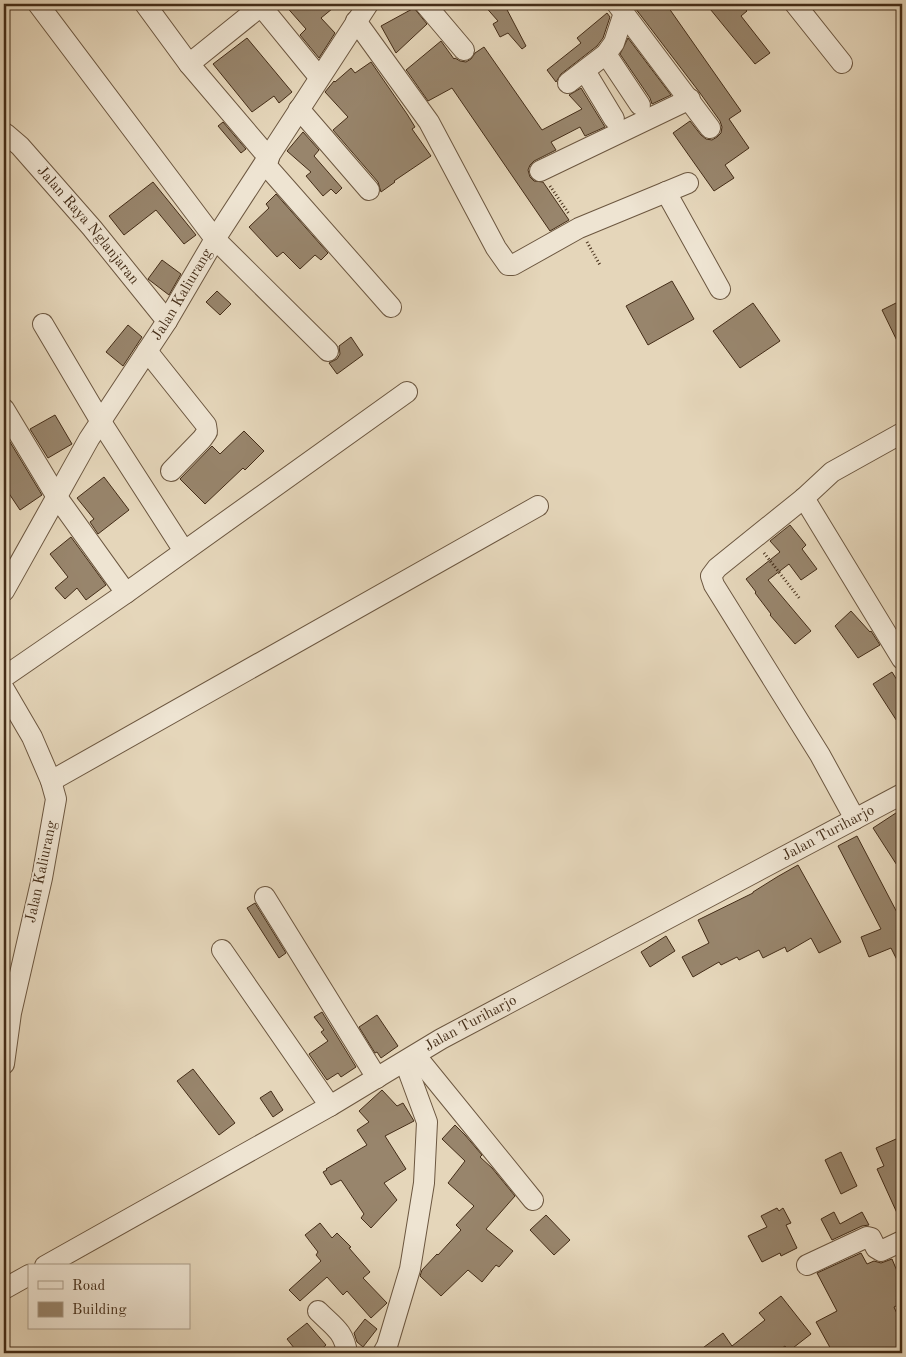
<svg xmlns="http://www.w3.org/2000/svg" width="906" height="1357" viewBox="0 0 906 1357" font-family="'Old Standard TT',serif">
<style>
.building{fill:#98856c;stroke:#442d18}
.lines{fill:none;stroke-linecap:round;stroke-linejoin:round}
.minor-casing{stroke:#6c5740;stroke-width:22}
.path{stroke:#442d18;stroke-width:3;stroke-dasharray:1 2.5;stroke-linecap:butt}
.minor{stroke:#eee4d2;stroke-width:20}
.labels{text-anchor:middle;dominant-baseline:central;stroke-width:4;stroke-linejoin:round;paint-order:stroke}
.street-label{font-size:15px;fill:#442d18;stroke:#eee4d2}
</style>
<rect width="100%" height="100%" fill="#e5d6ba"/>
<filter id="stains"><feTurbulence type="fractalNoise" baseFrequency=".004" numOctaves="4"/><feColorMatrix values="0 0 0 0 .2 0 0 0 0 .09 0 0 0 0 .02 0 0 0 .5 -.17"/></filter>
<radialGradient id="worn" r=".72"><stop offset=".6" stop-color="#630" stop-opacity="0"/><stop offset="1" stop-color="#630" stop-opacity=".3"/></radialGradient>
<!-- building -->
<path class="building" d="M 284,4 L 338,4 L 321,18 L 335,33 L 319,58 L 300,35 L 306,29 Z
M 483,4 L 504,4 L 526,46 L 522,49 L 508,33 L 500,37 L 493,24 L 498,21 Z
M 632,4 L 666,4 L 741,111 L 729,119 L 749,148 L 725,165 L 734,178 L 714,191 L 673,133 L 690,121 L 701,135 L 706,139 L 712,140 L 717,137 L 721,133 L 722,127 L 720,121 L 700,93 Z
M 706,4 L 741,4 L 747,11 L 741,16 L 770,53 L 755,64 Z
M 414,8 L 427,24 L 396,53 L 381,26 Z
M 607,13 L 610,17 L 603,38 L 597,46 L 561,74 L 556,82 L 547,70 L 581,43 L 577,38 Z
M 247,38 L 292,92 L 279,103 L 274,96 L 252,112 L 213,64 Z
M 628,38 L 671,95 L 652,104 L 650,98 L 620,54 Z
M 441,41 L 454,59 L 455,58 L 460,61 L 466,62 L 471,59 L 475,53 L 484,47 L 542,130 L 582,109 L 569,95 L 581,88 L 605,127 L 585,136 L 580,127 L 551,142 L 556,150 L 534,161 L 530,165 L 528,170 L 530,177 L 534,181 L 543,182 L 569,220 L 550,231 L 452,88 L 428,101 L 407,71 L 406,70 Z
M 371,62 L 407,114 L 415,127 L 412,129 L 431,156 L 394,181 L 395,182 L 381,192 L 378,182 L 333,130 L 348,117 L 325,92 L 334,81 L 335,82 L 351,68 L 355,73 Z
M 223,122 L 246,149 L 241,153 L 218,126 Z
M 303,132 L 319,150 L 314,156 L 342,188 L 336,194 L 331,189 L 323,196 L 306,176 L 311,172 L 287,151 Z
M 153,182 L 196,235 L 184,244 L 156,210 L 124,235 L 109,216 Z
M 276,194 L 328,253 L 321,260 L 315,255 L 300,269 L 283,252 L 277,257 L 249,227 L 269,208 L 266,204 Z
M 162,260 L 181,274 L 169,295 L 148,279 Z
M 672,281 L 694,319 L 648,345 L 626,306 Z
M 217,291 L 231,304 L 220,315 L 206,302 Z
M 902,300 L 902,351 L 882,310 Z
M 753,303 L 780,341 L 740,368 L 713,331 Z
M 128,325 L 142,337 L 123,366 L 106,352 Z
M 351,337 L 363,355 L 337,374 L 329,363 L 337,359 L 340,354 L 339,346 Z
M 55,415 L 72,444 L 48,458 L 30,429 Z
M 244,431 L 264,451 L 245,470 L 243,468 L 205,504 L 180,479 L 212,446 L 220,454 Z
M 10,442 L 42,495 L 20,510 L 4,486 L 4,445 Z
M 104,477 L 129,510 L 98,534 L 90,522 L 94,519 L 77,498 Z
M 790,525 L 806,545 L 802,549 L 817,569 L 801,580 L 789,564 L 768,580 L 811,631 L 795,644 L 770,615 L 771,614 L 755,593 L 756,592 L 746,579 L 780,552 L 770,541 Z
M 71,537 L 106,585 L 86,600 L 77,588 L 65,599 L 55,588 L 68,577 L 50,554 Z
M 851,611 L 870,632 L 871,631 L 880,645 L 858,658 L 835,626 Z
M 892,672 L 902,688 L 902,729 L 873,684 Z
M 902,809 L 902,873 L 873,828 Z
M 857,836 L 902,922 L 902,970 L 891,948 L 869,957 L 861,937 L 881,929 L 838,846 Z
M 798,865 L 841,942 L 819,953 L 811,938 L 787,952 L 785,947 L 763,958 L 759,950 L 739,960 L 737,957 L 721,965 L 719,962 L 693,977 L 682,957 L 709,943 L 698,920 L 753,893 L 753,892 L 777,877 Z
M 255,903 L 286,953 L 279,958 L 247,908 Z
M 666,936 L 675,951 L 650,967 L 641,952 Z
M 322,1012 L 356,1067 L 341,1077 L 338,1073 L 327,1080 L 309,1054 L 328,1041 L 321,1032 L 324,1030 L 314,1017 Z
M 377,1015 L 398,1046 L 381,1058 L 377,1052 L 375,1053 L 359,1027 Z
M 193,1069 L 235,1123 L 219,1135 L 177,1081 Z
M 382,1090 L 397,1106 L 403,1103 L 414,1121 L 385,1136 L 406,1169 L 384,1183 L 397,1200 L 371,1228 L 361,1218 L 364,1214 L 341,1180 L 331,1185 L 323,1172 L 327,1170 L 326,1169 L 367,1145 L 357,1130 L 369,1122 L 359,1111 Z
M 271,1091 L 283,1110 L 273,1117 L 260,1098 Z
M 455,1125 L 465,1135 L 482,1155 L 480,1157 L 492,1168 L 515,1196 L 486,1229 L 513,1251 L 499,1267 L 496,1265 L 482,1282 L 468,1270 L 441,1296 L 420,1276 L 422,1270 L 437,1254 L 438,1255 L 461,1230 L 456,1225 L 474,1206 L 448,1183 L 465,1161 L 442,1139 Z
M 896,1139 L 902,1152 L 902,1224 L 877,1169 L 884,1166 L 876,1148 Z
M 841,1152 L 857,1186 L 841,1194 L 825,1160 Z
M 777,1208 L 779,1211 L 783,1208 L 791,1223 L 786,1225 L 797,1248 L 781,1256 L 780,1253 L 762,1262 L 748,1236 L 767,1227 L 761,1216 Z
M 834,1212 L 840,1224 L 862,1212 L 869,1225 L 862,1226 L 832,1240 L 821,1219 Z
M 546,1215 L 570,1240 L 554,1255 L 530,1230 Z
M 320,1223 L 332,1238 L 337,1233 L 351,1247 L 349,1248 L 370,1272 L 363,1278 L 387,1303 L 371,1318 L 347,1291 L 343,1295 L 327,1277 L 300,1301 L 289,1290 L 321,1261 L 316,1255 L 318,1252 L 305,1235 Z
M 861,1253 L 867,1264 L 874,1261 L 881,1263 L 892,1259 L 897,1271 L 902,1268 L 902,1303 L 894,1307 L 902,1325 L 902,1353 L 833,1353 L 816,1322 L 837,1311 L 817,1273 Z
M 781,1296 L 811,1334 L 789,1351 L 785,1346 L 775,1353 L 696,1353 L 723,1333 L 732,1346 L 765,1320 L 759,1313 Z
M 365,1319 L 377,1329 L 363,1347 L 357,1342 L 354,1333 Z
M 307,1323 L 326,1345 L 317,1353 L 298,1353 L 287,1339 Z"/>
<g class="lines">
<defs>
<g id="minor">
<path d="M 38,4 L 215,239 L 328,351"/>
<path d="M 145,4 L 189,64 L 269,158"/>
<path d="M 425,4 L 464,50"/>
<path d="M 617,4 L 710,128"/>
<path d="M 795,4 L 842,63"/>
<path d="M 356,21 L 429,122 L 496,248 L 508,265 L 513,265 L 579,228 L 688,183"/>
<path d="M 606,54 L 640,105"/>
<path d="M 189,64 L 261,6 L 319,77"/>
<path d="M 585,71 L 614,119"/>
<path d="M 568,83 L 606,54 L 614,43 L 624,13"/>
<path d="M 299,109 L 369,190"/>
<path id="s1" d="M 4,135 L 6,134 L 20,146 L 92,228 L 167,321"/>
<path d="M 265,164 L 391,307"/>
<path d="M 540,171 L 690,99"/>
<path d="M 666,192 L 720,289"/>
<path d="M 43,324 L 101,422 L 184,551"/>
<path d="M 147,351 L 206,425 L 207,432 L 202,439 L 171,471"/>
<path d="M 4,409 L 57,497 L 126,593"/>
<path d="M 804,498 L 902,659"/>
<path id="s2" d="M 4,591 L 89,439 L 167,321 L 215,239 L 368,4"/>
<path d="M 4,677 L 126,593 L 407,392"/>
<path d="M 4,689 L 32,737 L 51,781 L 56,799 L 42,878 L 11,1013 L 4,1064"/>
<path d="M 51,781 L 538,506"/>
<path d="M 855,819 L 820,755 L 714,585 L 711,576 L 717,568 L 804,498 L 832,472 L 902,433"/>
<path d="M 265,897 L 377,1078"/>
<path d="M 222,950 L 330,1106"/>
<path d="M 416,1056 L 533,1200"/>
<path d="M 807,1265 L 867,1237 L 871,1238 L 876,1248 L 881,1251 L 902,1241"/>
<path id="s3" d="M 45,1266 L 330,1106 L 441,1039 L 902,794"/>
<path d="M 4,1289 L 29,1275"/>
<path d="M 318,1311 C 333,1326 344,1331 347,1353"/>
<path d="M 383,1353 L 387,1346 L 410,1269 L 424,1183 L 427,1122 L 405,1062"/>
</g>
</defs>
<!-- minor casing -->
<use href="#minor" class="minor-casing"/>
<!-- path -->
<path class="path" d="M 550,186 L 569,214
M 587,242 L 600,265
M 764,553 L 800,599"/>
<!-- minor -->
<use href="#minor" class="minor"/>
</g>
<g class="labels">
<!-- street labels -->
<g class="street-label">
<text stroke="none"><textPath href="#s1" startOffset="125">Jalan Raya Nglanjaran</textPath></text>
<text stroke="none"><textPath href="#s2" startOffset="346">Jalan Kaliurang</textPath></text>
<text stroke="none"><textPath href="#s3" startOffset="895">Jalan Turiharjo</textPath></text>
<text transform="translate(42 872) rotate(-78)">Jalan Kaliurang</text>
<text stroke="none"><textPath href="#s3" startOffset="490">Jalan Turiharjo</textPath></text>
</g>
</g>
<!-- margin -->
<rect width="906" height="1357" fill="none" stroke="#e5d6ba" stroke-width="20"/>
<rect x="5" y="5" width="896" height="1347" fill="none" stroke="#442d18" stroke-width="2.5"/>
<rect x="10" y="10" width="886" height="1337" fill="none" stroke="#442d18"/>
<!-- legend -->
<rect x="28" y="1264" width="162" height="65" fill="#eee4d2" stroke="#aa9b88"/>
<rect x="38" y="1281" width="25" height="8" fill="#eee4d2" stroke="#aa9b88"/>
<text x="72" y="1290" font-size="15" fill="#442d18">Road</text>
<rect x="38" y="1302" width="25" height="15" fill="#98856c" stroke="#aa9b88"/>
<text x="72" y="1314" font-size="15" fill="#442d18">Building</text>
<rect width="100%" height="100%" filter="url(#stains)"/>
<rect width="100%" height="100%" fill="url(#worn)"/>
</svg>
